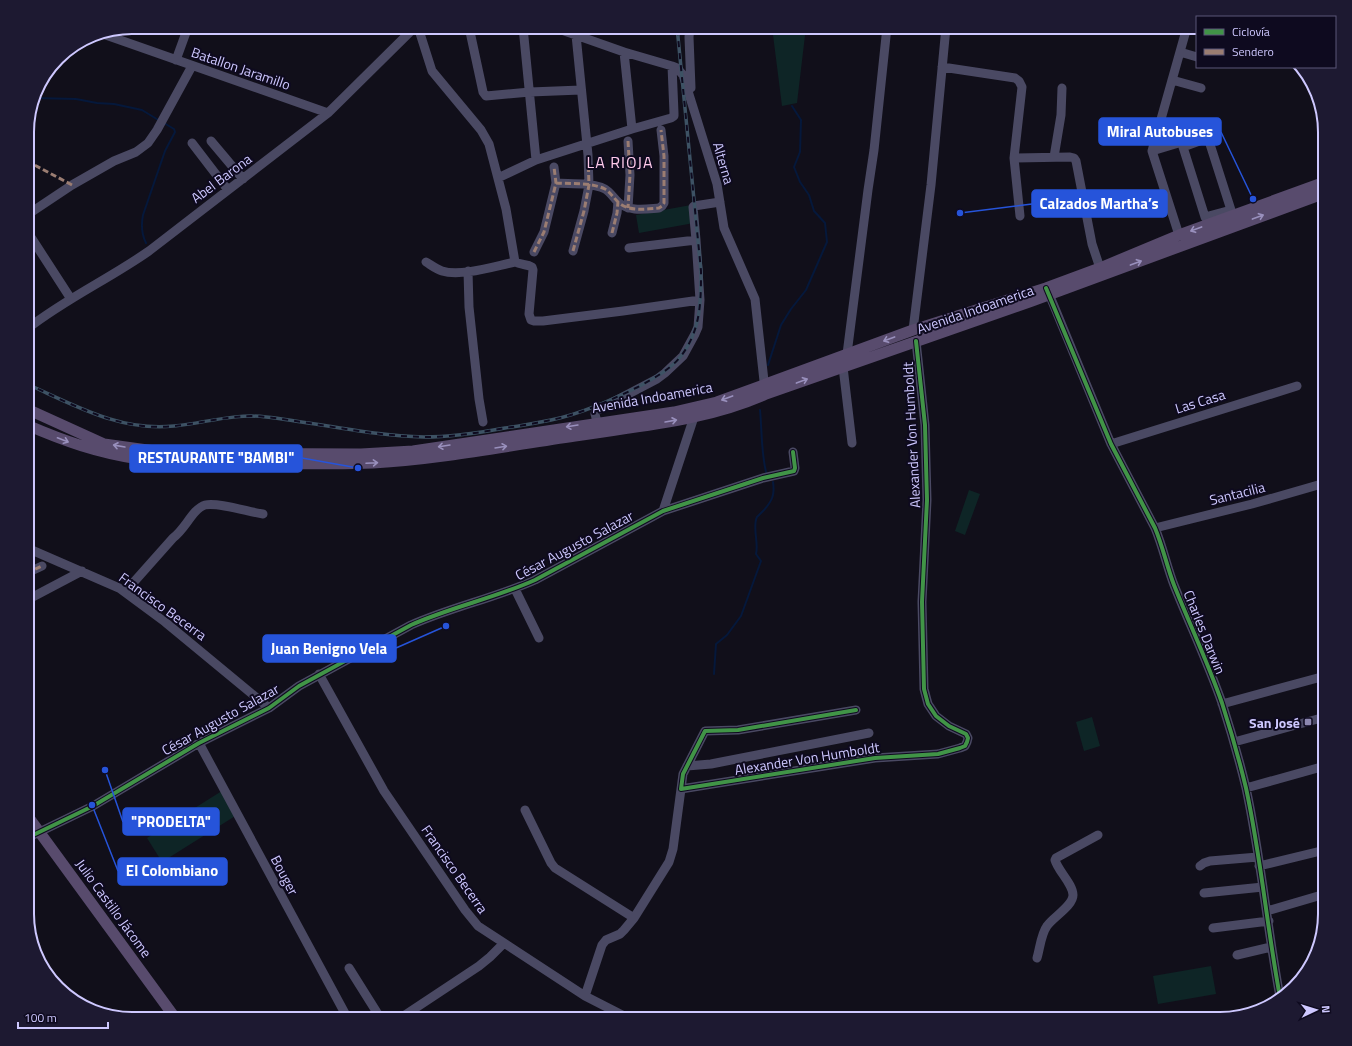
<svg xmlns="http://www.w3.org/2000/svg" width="1352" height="1046" viewBox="0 0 1352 1046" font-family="'Titillium Web',sans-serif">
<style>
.green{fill:#0e2526}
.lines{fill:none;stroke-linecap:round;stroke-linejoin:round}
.stream{stroke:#05183b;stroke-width:2}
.minor{stroke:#4a4963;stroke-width:9}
.major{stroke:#584b6d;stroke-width:11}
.rail-casing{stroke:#3d5264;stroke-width:3.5}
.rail{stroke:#0e0a1f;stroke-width:2;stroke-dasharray:6;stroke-linecap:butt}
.quiet{stroke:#9b7d72;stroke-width:3;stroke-dasharray:6 3;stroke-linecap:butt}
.cycleway-casing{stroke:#0e0a1f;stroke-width:6}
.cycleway{stroke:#419447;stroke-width:4}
.oneway{stroke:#9990bd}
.poi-dot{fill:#8c87af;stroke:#0e0a1f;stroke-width:1.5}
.labels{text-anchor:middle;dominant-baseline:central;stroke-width:4;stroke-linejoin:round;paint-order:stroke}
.street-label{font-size:14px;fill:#cec8ff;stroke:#0e0a1f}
.poi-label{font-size:14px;font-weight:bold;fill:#cec8ff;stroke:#0e0a1f;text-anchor:end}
.quarter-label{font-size:16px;letter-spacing:1px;fill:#ffcaeb;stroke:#0e0a1f}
.rim{fill:none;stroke:#cec8ff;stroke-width:2}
.leader{fill:none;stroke:#2654da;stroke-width:1.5}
.callout-dot{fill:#2654da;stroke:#0e0a1f;stroke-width:1.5}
.callout{fill:#2654da;stroke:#2654da;stroke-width:1.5}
.callout-label{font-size:15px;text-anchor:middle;font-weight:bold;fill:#fff}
</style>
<rect width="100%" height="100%" fill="#110f1a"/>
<!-- green -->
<path class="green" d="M 772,27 L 806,27 L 797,103 L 782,106 Z
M 691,205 L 694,223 L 639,233 L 636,215 Z
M 969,490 L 980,494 L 965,535 L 955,531 Z
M 1092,717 L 1100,746 L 1084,751 L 1076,722 Z
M 225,789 L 240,813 L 162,862 L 147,838 Z
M 1211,966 L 1216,994 L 1158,1004 L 1153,976 Z"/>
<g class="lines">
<!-- stream -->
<path class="stream" d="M 34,98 L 76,99 L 97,103 L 114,104 L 142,110 L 160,121
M 146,243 C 141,233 141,225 143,215 L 165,151 L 175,132 L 174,129 L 164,123
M 768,365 L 781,325 L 791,309 L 806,290 L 827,242 L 825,223 L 814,211 L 809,195 L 800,182 L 794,167 L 800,152 L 801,120 L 792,106
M 760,410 C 762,431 761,451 766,472
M 714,674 L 716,644 L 727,635 L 741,616 L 761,561 L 756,554 C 759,543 752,527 757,517 C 759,515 762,512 764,510 C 772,501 775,495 773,482"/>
<!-- minor -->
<path class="minor" d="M 418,27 L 432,71 L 481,130 L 489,144 L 506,209 L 515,262 C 521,265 527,264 532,267 L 533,270 L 529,314 L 531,320 L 534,321 L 543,321 L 623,311 L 700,300
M 469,27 L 483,92 L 486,96 L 530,92 L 581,90
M 523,27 L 536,160
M 553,27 L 624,52 L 672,66 L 677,68 L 683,75 L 717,184 L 724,228 L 755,299 L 765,390
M 690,27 L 689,37 L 691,88
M 100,33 L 328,113
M 624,52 L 632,129
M 1180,52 L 1197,57
M 176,60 L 188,27
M 942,67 L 1015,78 L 1019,81 L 1022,87 L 1014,158 L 1070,157 L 1074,158 L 1076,161 L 1092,244 L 1100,268
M 1172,80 L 1201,88
M 211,141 L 243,179
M 628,141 L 630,175 L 628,208
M 192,143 L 228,190
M 1152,151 L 1182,142 L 1183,147 L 1205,217 L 1231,210 L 1209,141 L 1205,139 L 1183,147
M 1054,157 L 1061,115 L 1062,88
M 1014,158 L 1020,216
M 498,178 L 536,160 L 632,129 L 671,118 L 674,116 L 674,113 L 672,66
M 556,183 C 571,184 590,182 605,189 C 610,192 613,197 618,202 C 629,212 645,209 659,208 L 662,206 L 664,203 L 664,156 L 661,130
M 27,215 L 72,185 L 114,161 L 136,152 L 148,143 L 157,130 L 192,66
M 27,231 L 71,299
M 612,233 L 617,213 L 618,202
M 1179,235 L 1152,151 L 1187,27
M 629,248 L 696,240
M 573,251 L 584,211 L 589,185 L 588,155 L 576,35
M 534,252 L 544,232 L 556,183 L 554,167
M 426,262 C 431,265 436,269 442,271 C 461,277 495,266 515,262
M 468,271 L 469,307 L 479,399 L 483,422
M 1047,289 L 1111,444 L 1155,528 C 1163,547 1167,567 1174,585 C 1190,625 1208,663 1222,703 C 1231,731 1239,759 1246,788 C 1261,857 1267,928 1280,997
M 27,329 C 65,299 109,279 149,251 L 328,113 L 415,27
M 913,330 L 931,185 L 946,27
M 847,354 L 868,190 L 874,150 L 887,27
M 843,367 L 852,443
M 597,422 L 595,414 L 596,411 L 657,379 L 665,373 L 683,356 L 695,334 L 698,327 L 700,300 L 696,240 L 693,207 L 694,206 L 720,202
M 1111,444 L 1297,386
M 663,511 L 694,417 L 693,411
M 1155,528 L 1252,504 L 1325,483
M 27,548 L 119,588 L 165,622 L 269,708
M 27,573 L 42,566
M 515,589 L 539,638
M 125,592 L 173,538 C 183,530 187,521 195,512 C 198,509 201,506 205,505 C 218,502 249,512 263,514
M 27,600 L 82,571
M 319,674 L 384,791 L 465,910 L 478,926 L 585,996 L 630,1019
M 1222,704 L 1325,676
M 856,710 L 738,730 L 705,731 L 683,774 L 681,789 L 875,758 L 938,754 L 960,748 L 965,746 L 967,742 L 968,738 L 966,734 L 949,726 L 936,716 L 928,704 L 924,689 L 922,602 L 927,500 L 925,425 L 916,341
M 1234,742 L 1325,717
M 199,743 L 348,1019
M 687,766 L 711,764 L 869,733
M 1246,788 L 1325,766
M 525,810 L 551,863 L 555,868 L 634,918
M 27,838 L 93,806 L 199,743 L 269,708 L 299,686 L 411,625 C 451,607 495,598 535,580 L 663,511 L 763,478 L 794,471 L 795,468 L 793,452
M 1200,866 L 1204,863 L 1210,861 L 1258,857
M 1259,866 L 1325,850
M 1204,893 L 1263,887
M 1267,911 L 1325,894
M 1213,928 L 1269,921
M 1237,955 L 1271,947
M 1037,958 C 1040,948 1041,934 1047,926 C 1053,917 1073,906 1073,895 C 1073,884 1058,871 1055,860 L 1056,858 L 1098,835
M 349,968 L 381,1019
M 585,996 L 602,945 L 606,940 L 620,934 L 624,930 L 634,918 L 669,862 L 673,849 L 681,789
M 399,1019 L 479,966 L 490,957 L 504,943"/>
<!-- major -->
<path class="major" d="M 27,409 L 104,444 L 169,453 L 361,454 L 413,451 L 674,412 L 717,402 L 913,330 L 1046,288 L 1100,268 L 1179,235 L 1325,182
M 27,425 C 64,441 98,453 139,459 C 174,464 216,462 252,463 C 292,463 332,465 373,463 C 440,459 507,446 575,436 C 638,426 706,421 766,394 L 1032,301 L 1325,193
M 27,815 L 176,1019"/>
<defs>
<path id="rail" d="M 27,384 C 74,405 121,432 174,426 C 205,423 235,413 266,417 C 319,423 371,436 424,437 C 452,437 478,433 505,428 C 520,426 536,423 551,420 C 581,414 611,400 638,387 C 654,378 670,370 681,356 C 701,330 701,301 701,271 L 677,27"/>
</defs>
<!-- rail casing -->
<use href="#rail" class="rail-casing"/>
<!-- rail -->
<use href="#rail" class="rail"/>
<!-- quiet -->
<path class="quiet" d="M 628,141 L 630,175 L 628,208
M 27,161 L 72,185
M 556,183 C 571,184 590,182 605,189 C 610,192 613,197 618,202 C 629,212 645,209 659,208 L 662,206 L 664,203 L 664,156 L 661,130
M 612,233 L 617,213 L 618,202
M 573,251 L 584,211 L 589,185 L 588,155
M 534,252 L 544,232 L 556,183 L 554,167
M 27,573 L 42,566"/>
<defs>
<path id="cycleway" d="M 1046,288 L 1111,444 L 1155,528 C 1163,547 1167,567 1174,585 C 1190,625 1208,663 1222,703 C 1231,731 1239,759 1246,788 C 1261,857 1267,928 1280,997
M 856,710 L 738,730 L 705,731 L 683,774 L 681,789 L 875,758 L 938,754 L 960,748 L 965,746 L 967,742 L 968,738 L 966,734 L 949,726 L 936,716 L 928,704 L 924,689 L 922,602 L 927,500 L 925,425 L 916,341
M 27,838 L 93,806 L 199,743 L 269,708 L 299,686 L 411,625 C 451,607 495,598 535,580 L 663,511 L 763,478 L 794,471 L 795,468 L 793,452"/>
</defs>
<!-- cycleway casing -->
<use href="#cycleway" class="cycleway-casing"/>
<!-- cycleway -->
<use href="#cycleway" class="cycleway"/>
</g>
<!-- one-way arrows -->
<defs><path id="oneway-shaft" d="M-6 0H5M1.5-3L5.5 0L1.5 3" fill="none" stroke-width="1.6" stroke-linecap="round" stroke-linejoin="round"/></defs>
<g class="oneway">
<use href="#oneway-shaft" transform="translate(1258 217) rotate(-20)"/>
<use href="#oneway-shaft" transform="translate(1196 229) rotate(160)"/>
<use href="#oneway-shaft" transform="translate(1136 263) rotate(-20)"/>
<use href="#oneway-shaft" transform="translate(889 339) rotate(160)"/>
<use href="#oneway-shaft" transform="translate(802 381) rotate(-20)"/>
<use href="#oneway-shaft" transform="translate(727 398) rotate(160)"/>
<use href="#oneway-shaft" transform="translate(671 421) rotate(-10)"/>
<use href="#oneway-shaft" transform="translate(572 426) rotate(171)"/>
<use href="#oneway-shaft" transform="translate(63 440) rotate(21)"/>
<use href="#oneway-shaft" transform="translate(119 446) rotate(-170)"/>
<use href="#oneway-shaft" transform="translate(444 446) rotate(171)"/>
<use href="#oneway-shaft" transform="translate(501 447) rotate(-9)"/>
<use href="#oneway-shaft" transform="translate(372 463) rotate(-3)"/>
</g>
<!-- markers -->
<rect class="poi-dot" x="1304" y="718" width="8" height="8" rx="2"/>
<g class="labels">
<!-- street labels -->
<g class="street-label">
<text transform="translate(241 68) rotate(19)">Batallon Jaramillo</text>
<text transform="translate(724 163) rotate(74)">Alterna</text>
<text transform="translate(221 178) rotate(-37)">Abel Barona</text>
<text transform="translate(975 309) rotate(-19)">Avenida Indoamerica</text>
<text transform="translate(652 397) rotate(-10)">Avenida Indoamerica</text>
<text transform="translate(1200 401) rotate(-17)">Las Casa</text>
<text transform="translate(911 435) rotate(-93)">Alexander Von Humboldt</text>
<text transform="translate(1237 493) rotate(-14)">Santacilia</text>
<text transform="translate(574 545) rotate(-28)">César Augusto Salazar</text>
<text transform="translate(163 606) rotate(36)">Francisco Becerra</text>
<text transform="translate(1205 632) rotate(68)">Charles Darwin</text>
<text transform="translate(220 719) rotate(-29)">César Augusto Salazar</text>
<text transform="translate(807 758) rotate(-9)">Alexander Von Humboldt</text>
<text transform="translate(455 869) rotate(55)">Francisco Becerra</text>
<text transform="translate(285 875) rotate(62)">Bouger</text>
<text transform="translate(114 908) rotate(54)">Julio Castillo Jácome</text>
</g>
<!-- poi labels -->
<g class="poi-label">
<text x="1300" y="722">San José</text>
</g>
<!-- quarter labels -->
<g class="quarter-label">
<text x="620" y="162">LA RIOJA</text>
</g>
</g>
<!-- crop -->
<path d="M0 0H1352V1046H0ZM132 34H1220A98 98 0 0 1 1318 132V914A98 98 0 0 1 1220 1012H132A98 98 0 0 1 34 914V132A98 98 0 0 1 132 34Z" fill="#1d1931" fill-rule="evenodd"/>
<path class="rim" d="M132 34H1220A98 98 0 0 1 1318 132V914A98 98 0 0 1 1220 1012H132A98 98 0 0 1 34 914V132A98 98 0 0 1 132 34Z"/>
<!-- callouts -->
<path class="leader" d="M1253 199L1221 132M960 213L1032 204M358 468L302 458M446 626L396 648M105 770L123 822M92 805L118 871"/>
<g class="callout-dot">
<circle cx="1253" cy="199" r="4"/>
<circle cx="960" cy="213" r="4"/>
<circle cx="358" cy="468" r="4"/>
<circle cx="446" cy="626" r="4"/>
<circle cx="105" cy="770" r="4"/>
<circle cx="92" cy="805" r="4"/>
</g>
<g class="callout">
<rect x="1099" y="118" width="122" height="27" rx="4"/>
<rect x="1032" y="190" width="135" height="27" rx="4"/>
<rect x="130" y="445" width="172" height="27" rx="4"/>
<rect x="263" y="635" width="133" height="27" rx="4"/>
<rect x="123" y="808" width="96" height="27" rx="4"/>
<rect x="118" y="858" width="109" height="27" rx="4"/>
</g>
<g class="callout-label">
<text x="1160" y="137">Miral Autobuses</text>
<text x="1099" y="209">Calzados Martha’s</text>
<text x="216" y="463">RESTAURANTE "BAMBI"</text>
<text x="329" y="654">Juan Benigno Vela</text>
<text x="171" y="827">"PRODELTA"</text>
<text x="172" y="876">El Colombiano</text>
</g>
<!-- legend -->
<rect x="1196" y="16" width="140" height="52" fill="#0e0a1f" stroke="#5b5679"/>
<rect x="1204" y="29" width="20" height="6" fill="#419447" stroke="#5b5679"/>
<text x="1232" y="36" font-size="12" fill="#cec8ff">Ciclovía</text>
<rect x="1204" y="49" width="20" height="6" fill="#9b7d72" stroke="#5b5679"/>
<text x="1232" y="56" font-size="12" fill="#cec8ff">Sendero</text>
<!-- north arrow -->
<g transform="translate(1316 1010) rotate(86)" stroke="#0e0a1f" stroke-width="3" paint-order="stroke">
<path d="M0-3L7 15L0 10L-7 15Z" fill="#cec8ff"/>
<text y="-6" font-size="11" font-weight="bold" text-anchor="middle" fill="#cec8ff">N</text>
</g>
<!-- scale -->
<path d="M18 1022v6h90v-6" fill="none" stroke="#cec8ff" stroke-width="2"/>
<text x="24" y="1022" font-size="12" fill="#cec8ff" stroke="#0e0a1f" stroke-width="3" paint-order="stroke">100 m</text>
</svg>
